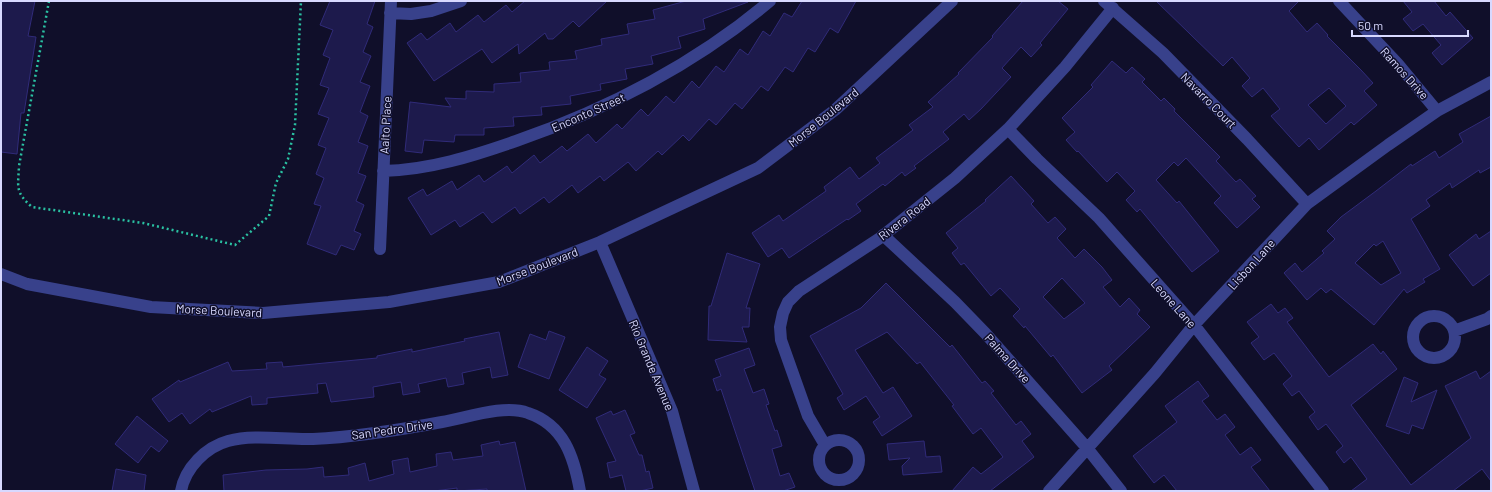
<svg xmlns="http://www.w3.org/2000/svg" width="1492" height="492" viewBox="0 0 1492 492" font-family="Barlow,sans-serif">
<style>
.building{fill:#1d1a4c;stroke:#302b79;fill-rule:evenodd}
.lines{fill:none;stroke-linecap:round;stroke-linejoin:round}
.path{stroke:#2ac1a2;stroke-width:2.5;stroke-dasharray:2 3;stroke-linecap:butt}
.minor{stroke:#38418b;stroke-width:12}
.labels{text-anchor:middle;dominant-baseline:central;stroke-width:3;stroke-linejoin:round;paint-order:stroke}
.street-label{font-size:12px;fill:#d8d9ff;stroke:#100f2a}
</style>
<rect width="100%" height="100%" fill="#100f2a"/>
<!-- building -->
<path class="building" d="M 1,1 L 35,1 L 28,36 L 36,37 L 24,113 L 21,113 L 17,154 L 1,152 Z
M 330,1 L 375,1 L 367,24 L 373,27 L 363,52 L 371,56 L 360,82 L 370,86 L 360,112 L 368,116 L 358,142 L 368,146 L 358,173 L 366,176 L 356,201 L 364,205 L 354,231 L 361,234 L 354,250 L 341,245 L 336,255 L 307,244 L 321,206 L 314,204 L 324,178 L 316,174 L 326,148 L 318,145 L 329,118 L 318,114 L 329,88 L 320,85 L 330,58 L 323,55 L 333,30 L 320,25 Z
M 525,1 L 607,1 L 579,27 L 573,21 L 553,39 L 548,39 L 545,33 L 519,54 L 518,44 L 492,63 L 482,49 L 434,81 L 407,43 L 421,33 L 427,40 L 450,23 L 456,32 L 478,15 L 484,22 L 506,5 L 512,12 Z
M 686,1 L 748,2 L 703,19 L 705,29 L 678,37 L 681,48 L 651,56 L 653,64 L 625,69 L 627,79 L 600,84 L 601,90 L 570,96 L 571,104 L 541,107 L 542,115 L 513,117 L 514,126 L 484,128 L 484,135 L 455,135 L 454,142 L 424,140 L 422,153 L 405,151 L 410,102 L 451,107 L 445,98 L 466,99 L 466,91 L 494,92 L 494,84 L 521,82 L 520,73 L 550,70 L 549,62 L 577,59 L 575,51 L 602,45 L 601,39 L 629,34 L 627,24 L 655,19 L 653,10 Z
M 802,1 L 856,1 L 838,33 L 830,28 L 815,52 L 808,48 L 793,72 L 785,67 L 768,91 L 761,86 L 742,109 L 735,103 L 716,125 L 709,119 L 689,141 L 683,135 L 662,155 L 658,151 L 636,171 L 628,162 L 604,181 L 600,176 L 578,193 L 572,185 L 549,203 L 544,197 L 520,214 L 515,207 L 492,223 L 483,212 L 460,227 L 455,220 L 431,235 L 408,198 L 423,189 L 427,196 L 452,181 L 457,190 L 479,175 L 484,182 L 507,166 L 512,173 L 534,155 L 540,163 L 562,146 L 567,151 L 588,134 L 596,143 L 617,124 L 622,129 L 641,109 L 648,116 L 666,96 L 674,103 L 692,81 L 699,88 L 716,66 L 724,72 L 740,49 L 748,55 L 763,31 L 770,36 L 784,13 L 792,17 Z
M 1023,1 L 1058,1 L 1068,9 L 1040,43 L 1042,45 L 1031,57 L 1021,47 L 1002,68 L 1011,77 L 981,109 L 969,120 L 964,114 L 943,132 L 949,139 L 914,166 L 916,168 L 905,176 L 902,172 L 885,186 L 883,184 L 856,204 L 861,211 L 848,220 L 847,219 L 789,258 L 782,248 L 768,257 L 752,233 L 779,215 L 783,221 L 826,191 L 824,187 L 850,167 L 859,179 L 880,163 L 876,158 L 913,130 L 909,125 L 933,107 L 928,102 L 959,74 L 958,73 L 993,37 L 992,36 Z
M 1156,1 L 1299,1 L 1289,11 L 1307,32 L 1317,23 L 1328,35 L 1327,36 L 1361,70 L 1373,83 L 1364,91 L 1377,105 L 1354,125 L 1351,122 L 1319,150 L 1309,138 L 1299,147 L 1271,116 L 1280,109 L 1263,88 L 1252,97 L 1242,86 L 1250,78 L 1232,57 L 1223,66 ZM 1329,88 L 1346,106 L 1326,124 L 1308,105 Z
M 1403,1 L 1434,1 L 1446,16 L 1450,12 L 1473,38 L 1442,65 L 1432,53 L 1441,45 L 1423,24 L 1413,31 L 1403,19 L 1412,12 Z
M 1112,61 L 1126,73 L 1132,67 L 1145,79 L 1142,82 L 1161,101 L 1164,98 L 1175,109 L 1174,111 L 1220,157 L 1216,161 L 1236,182 L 1240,179 L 1256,196 L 1252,199 L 1260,207 L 1237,228 L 1214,203 L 1221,196 L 1186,158 L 1178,166 L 1174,162 L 1156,180 L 1177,203 L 1179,201 L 1219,251 L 1192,272 L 1140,209 L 1137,212 L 1126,200 L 1135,191 L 1117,172 L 1107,182 L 1078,151 L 1077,152 L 1066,140 L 1075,132 L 1062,118 L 1093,87 L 1091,85 Z
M 1491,116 L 1491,167 L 1480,173 L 1479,170 L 1452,188 L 1450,183 L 1426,200 L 1430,206 L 1411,219 L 1440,269 L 1423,279 L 1425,282 L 1407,293 L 1404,289 L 1374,325 L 1331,289 L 1326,293 L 1321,288 L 1307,300 L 1284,273 L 1295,263 L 1302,272 L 1324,253 L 1322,251 L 1335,239 L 1327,231 L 1341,217 L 1376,191 L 1411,164 L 1412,166 L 1435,151 L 1439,158 L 1463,142 L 1459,134 ZM 1383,241 L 1401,273 L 1381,285 L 1355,263 L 1374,244 L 1376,246 Z
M 1011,176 L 1034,201 L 1031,204 L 1048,223 L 1055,217 L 1066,229 L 1057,238 L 1075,258 L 1084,249 L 1102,267 L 1112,280 L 1103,287 L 1120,307 L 1129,298 L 1140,310 L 1137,314 L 1150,327 L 1109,366 L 1112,370 L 1082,393 L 1053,355 L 1051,357 L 1025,326 L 1024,328 L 1013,316 L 1020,309 L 1000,288 L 991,296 L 964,263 L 961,265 L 952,253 L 958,248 L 946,233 L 986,201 L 985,200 ZM 1062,278 L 1085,303 L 1064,319 L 1043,297 Z
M 1491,231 L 1491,273 L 1473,286 L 1449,255 L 1476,234 L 1479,239 Z
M 727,253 L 760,264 L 746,308 L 750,308 L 749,327 L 742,327 L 747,342 L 708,340 L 709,306 L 711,306 Z
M 886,283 L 950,347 L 952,345 L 982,383 L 985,381 L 994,391 L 991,393 L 1016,425 L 1021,421 L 1031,434 L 1022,441 L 1034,457 L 990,491 L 952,491 L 973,467 L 981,474 L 1003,457 L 981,428 L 973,434 L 952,406 L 954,405 L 920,362 L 917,364 L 887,332 L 855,350 L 883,393 L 893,387 L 912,416 L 882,436 L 873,422 L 880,417 L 866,396 L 844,410 L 837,398 L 843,394 L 810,336 L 861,308 Z
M 1271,304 L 1278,313 L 1285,308 L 1293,318 L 1287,322 L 1329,377 L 1373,344 L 1381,354 L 1383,351 L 1397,369 L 1351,405 L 1411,485 L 1471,438 L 1445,386 L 1476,371 L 1480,379 L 1491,371 L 1491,481 L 1482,469 L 1453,491 L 1351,491 L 1367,479 L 1351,457 L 1344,463 L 1336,452 L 1343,446 L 1326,424 L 1318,430 L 1309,417 L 1315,412 L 1299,391 L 1292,396 L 1283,384 L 1292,376 L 1274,353 L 1264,360 L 1251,343 L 1259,337 L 1247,322 Z
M 549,331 L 565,337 L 549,379 L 518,367 L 530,334 L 546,340 Z
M 499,332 L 508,375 L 492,378 L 490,367 L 462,373 L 464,384 L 448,387 L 446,378 L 418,384 L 420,392 L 403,395 L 401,382 L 373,387 L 374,397 L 331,402 L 326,383 L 317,384 L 318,393 L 267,398 L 267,404 L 252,405 L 251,396 L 212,412 L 210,409 L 190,424 L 182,413 L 169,422 L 152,399 L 179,380 L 180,382 L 228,362 L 232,371 L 267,369 L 266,363 L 282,362 L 283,367 L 377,358 L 377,356 L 412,349 L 412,352 L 465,341 L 464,339 Z
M 587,347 L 608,361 L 599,375 L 606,379 L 587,408 L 559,390 Z
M 749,348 L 755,365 L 744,369 L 753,393 L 764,389 L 769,404 L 766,405 L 775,431 L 777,430 L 782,446 L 772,449 L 780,476 L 789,473 L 795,487 L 783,491 L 755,491 L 721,389 L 717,391 L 713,379 L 721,376 L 715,360 Z
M 1404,377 L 1418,383 L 1411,402 L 1437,390 L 1423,429 L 1412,425 L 1409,434 L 1386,426 Z
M 1198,381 L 1209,396 L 1202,401 L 1217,420 L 1225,414 L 1235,427 L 1225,435 L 1240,455 L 1251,447 L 1261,460 L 1251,467 L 1270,491 L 1177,491 L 1164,475 L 1154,483 L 1133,456 L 1177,422 L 1165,406 Z
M 625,410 L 635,433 L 630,435 L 639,455 L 642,455 L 646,472 L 649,471 L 653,488 L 640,491 L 626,491 L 622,475 L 610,478 L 607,463 L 616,461 L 596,418 L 611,411 L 613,415 Z
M 137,416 L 168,441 L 159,452 L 151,446 L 138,463 L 115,444 Z
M 499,441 L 500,445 L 515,442 L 526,491 L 487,491 L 487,489 L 457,491 L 457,488 L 434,491 L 224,491 L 223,475 L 266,470 L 307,469 L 323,467 L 324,477 L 349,475 L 348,468 L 365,463 L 369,481 L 394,474 L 392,461 L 408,458 L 410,472 L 437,466 L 436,454 L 451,452 L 453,460 L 483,456 L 481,445 Z
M 924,441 L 926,457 L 940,456 L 942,472 L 903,475 L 902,466 L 910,458 L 889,460 L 887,444 Z
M 116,469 L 146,475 L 144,491 L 112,491 Z"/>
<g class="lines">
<!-- path -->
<path class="path" d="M 49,1 L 19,166 C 18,188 15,192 32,207 L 143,223 L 235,245 L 269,216 L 276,183 L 288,159 L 295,125 L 301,1"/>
<!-- minor -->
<path class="minor" d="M 1104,1 L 1163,53 L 1247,139 L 1307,204
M 1339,1 L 1398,64 L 1437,111
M 390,13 L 411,14 L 431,11 L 461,1
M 1008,129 L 1037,159 L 1099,218 L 1194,325 L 1323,491
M 383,171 C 429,170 473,156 516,141 C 608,109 695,64 770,1
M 883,235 L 955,302 L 986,334 L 1087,448 L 1121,491
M 600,242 L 672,411 L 694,491
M 380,249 L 391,1
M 1,274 L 27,284 L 151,307 L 263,313 L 389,302 L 499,282 L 600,242 L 758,168 L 835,110 L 952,1
M1413 337a21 21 0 1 1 42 0a21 21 0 1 1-42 0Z
M 1454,331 L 1487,319 L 1491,316
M819 460a20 20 0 1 1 40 0a20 20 0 1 1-40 0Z
M 825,445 L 808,416 L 781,340 L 780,327 L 783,313 L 788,302 L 799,291 L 880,238 L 955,178 L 1008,129 L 1065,67 L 1113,8
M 181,491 C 185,468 206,447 228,441 C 255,434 285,440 313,439 C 356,437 399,430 442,422 C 466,418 504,404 528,413 C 564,425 574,457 580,491
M 1049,491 L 1155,373 L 1194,325 L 1307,204 L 1388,145 L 1437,111 L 1491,82"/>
</g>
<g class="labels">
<!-- street labels -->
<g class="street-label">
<text transform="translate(1405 73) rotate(48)">Ramos Drive</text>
<text transform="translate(1209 100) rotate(45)">Navarro Court</text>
<text transform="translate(588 112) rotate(-24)">Enconto Street</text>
<text transform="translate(823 117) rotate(-39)">Morse Boulevard</text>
<text transform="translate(385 125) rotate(-87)">Aalto Place</text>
<text transform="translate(904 218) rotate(-38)">Rivera Road</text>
<text transform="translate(1251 264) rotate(-48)">Lisbon Lane</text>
<text transform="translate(537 266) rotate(-21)">Morse Boulevard</text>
<text transform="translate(1174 303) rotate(48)">Leone Lane</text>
<text transform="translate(219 310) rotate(3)">Morse Boulevard</text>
<text transform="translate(1008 358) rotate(48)">Palma Drive</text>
<text transform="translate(652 365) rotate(67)">Rio Grande Avenue</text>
<text transform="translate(392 429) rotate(-8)">San Pedro Drive</text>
</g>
</g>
<!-- border -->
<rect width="1492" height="492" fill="none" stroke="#d8d9ff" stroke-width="4"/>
<!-- scale -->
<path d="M1352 30v6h116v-6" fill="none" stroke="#d8d9ff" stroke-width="2"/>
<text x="1358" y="30" font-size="12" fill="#d8d9ff" stroke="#100f2a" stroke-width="3" paint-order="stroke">50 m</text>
</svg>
